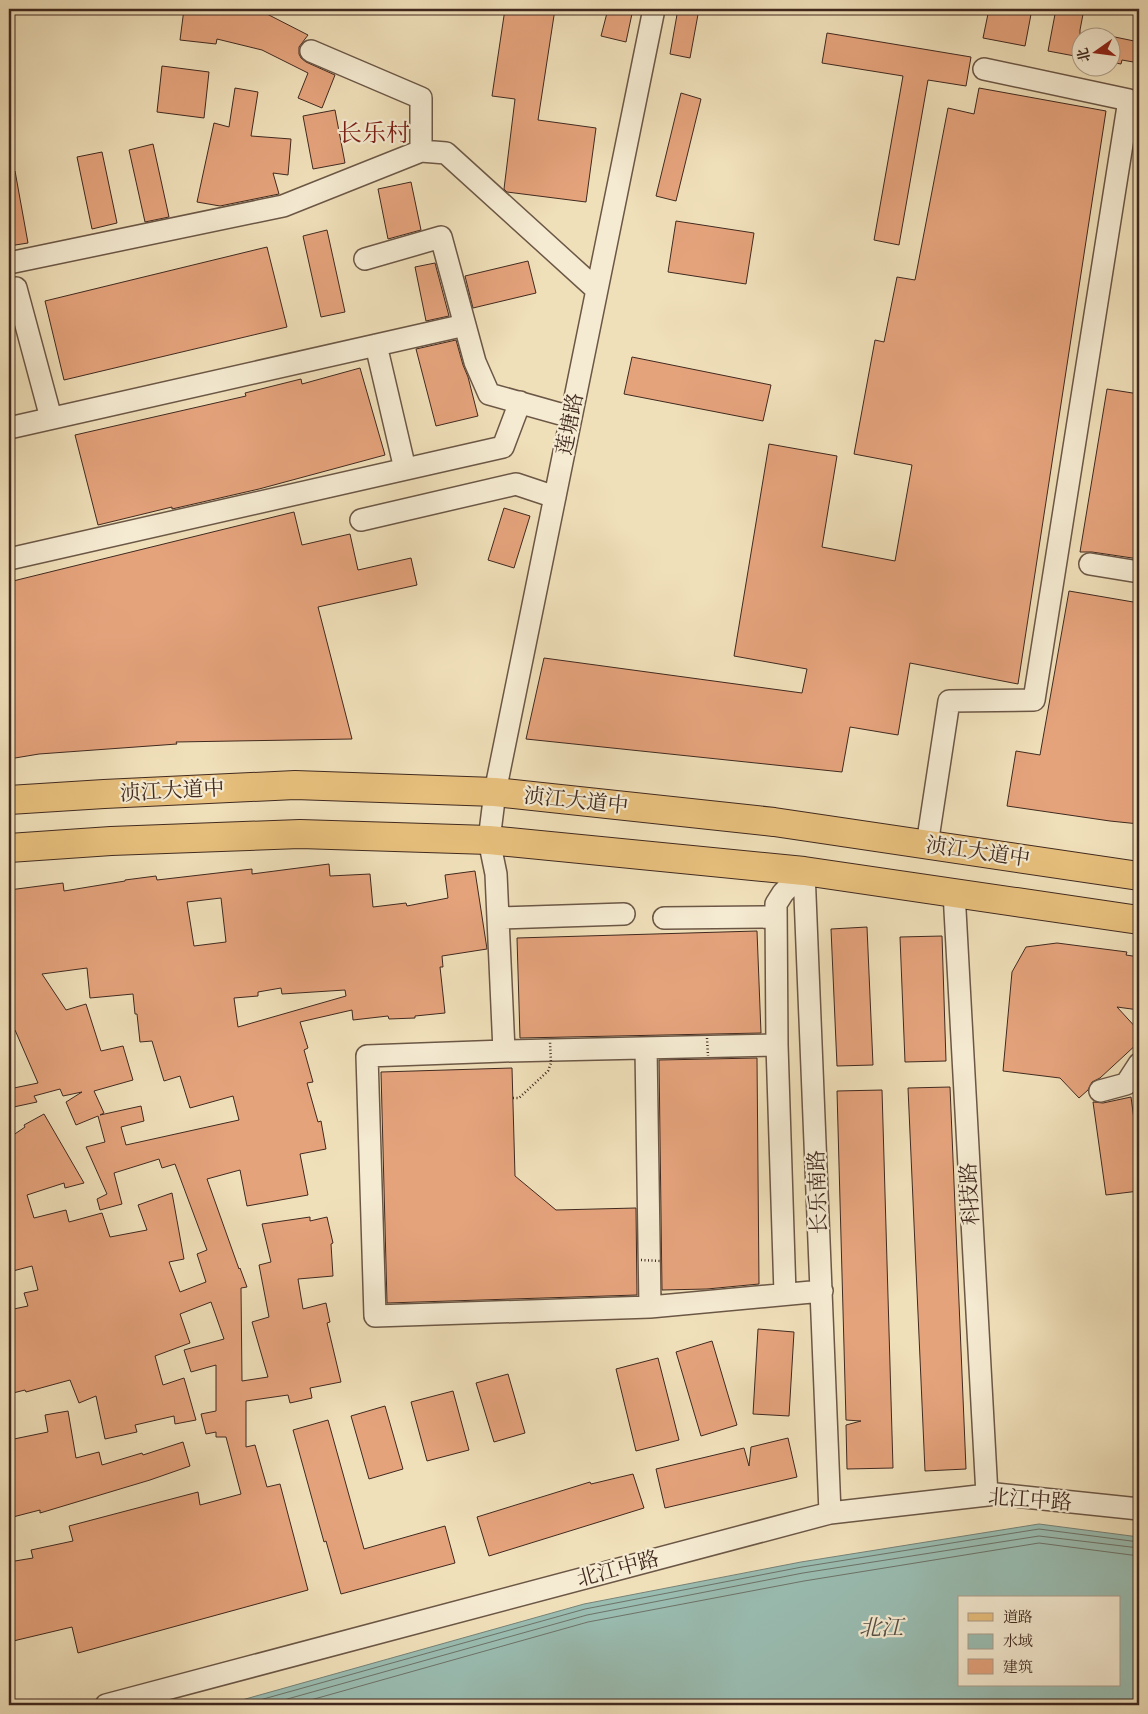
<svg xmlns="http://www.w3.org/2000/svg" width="1148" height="1714" viewBox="0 0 1148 1714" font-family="Cardo,'Noto Serif SC',serif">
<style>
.water{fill:#9abdb2;stroke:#768277;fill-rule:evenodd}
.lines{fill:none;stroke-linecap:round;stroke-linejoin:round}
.shore{stroke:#6d7368;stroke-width:1}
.building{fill:#e5a37c;stroke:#40291f;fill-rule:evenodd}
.minor-casing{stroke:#6c5746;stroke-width:24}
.major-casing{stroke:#40291f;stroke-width:30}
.minor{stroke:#f5ebd2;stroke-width:21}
.major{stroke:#e8c07d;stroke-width:28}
.path-bridge{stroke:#40291f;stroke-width:2.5;stroke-dasharray:1 2.5;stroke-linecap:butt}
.labels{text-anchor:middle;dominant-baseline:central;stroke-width:4.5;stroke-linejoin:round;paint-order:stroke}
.street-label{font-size:21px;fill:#40291f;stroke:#f5ebd2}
.water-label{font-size:22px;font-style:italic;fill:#564e44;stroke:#f5ebd2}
.quarter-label{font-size:24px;fill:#7a1f14;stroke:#f5ebd2}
</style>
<rect width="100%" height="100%" fill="#f0e0ba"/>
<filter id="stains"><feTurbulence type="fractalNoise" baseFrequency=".004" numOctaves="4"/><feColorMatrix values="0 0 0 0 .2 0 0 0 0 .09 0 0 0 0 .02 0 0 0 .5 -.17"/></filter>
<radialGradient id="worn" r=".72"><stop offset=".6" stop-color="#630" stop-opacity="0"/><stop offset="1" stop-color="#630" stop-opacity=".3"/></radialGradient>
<!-- water -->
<path class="water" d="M 1039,1524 L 1139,1537 L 1139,1705 L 224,1705 L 584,1604 L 801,1562 ZM 959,1598 L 1119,1598 L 1119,1685 L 959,1685 Z"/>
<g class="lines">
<!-- shore -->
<path class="shore" d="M 242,1705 L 585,1609 L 802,1567 L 1039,1529 L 1139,1542
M 266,1705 L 587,1615 L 803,1573 L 1039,1536 L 1139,1548
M 293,1705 L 588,1622 L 804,1581 L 1039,1543 L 1139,1556"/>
</g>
<!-- building -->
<path class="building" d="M 184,9 L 268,9 L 267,14 L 308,35 L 299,47 L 299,54 L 301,58 L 306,62 L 335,75 L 322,108 L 298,98 L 308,73 L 262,50 L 217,39 L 216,44 L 180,40 Z
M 505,9 L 555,9 L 538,120 L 596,128 L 586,202 L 507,192 L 504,189 L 515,99 L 492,96 Z
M 608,9 L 633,9 L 626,42 L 601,36 Z
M 678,9 L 699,9 L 690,58 L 670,54 Z
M 989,9 L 1032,9 L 1025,46 L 983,38 Z
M 1056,9 L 1084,9 L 1080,30 L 1080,57 L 1048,51 Z
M 827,33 L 971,57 L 966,86 L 928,80 L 899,245 L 874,240 L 903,76 L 822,63 Z
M 1110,36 L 1139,42 L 1139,63 L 1122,60 L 1121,64 L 1110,62 Z
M 162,66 L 209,72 L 204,118 L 157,112 Z
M 235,88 L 258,92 L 251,136 L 291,139 L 288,175 L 273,173 L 279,194 L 220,206 L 197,202 L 214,123 L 229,127 Z
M 979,88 L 1106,111 L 1018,684 L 910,663 L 898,735 L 850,727 L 842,772 L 526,739 L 544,658 L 802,693 L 807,669 L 734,656 L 769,444 L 837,456 L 822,547 L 895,561 L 912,465 L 854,454 L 875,340 L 884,342 L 897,277 L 915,280 L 948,108 L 974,114 Z
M 681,93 L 701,99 L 676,201 L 656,196 Z
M 335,110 L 345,163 L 313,169 L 303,116 Z
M 153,144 L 169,217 L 145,222 L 129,150 Z
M 102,152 L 117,223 L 92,229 L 77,157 Z
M 15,171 L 28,243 L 9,246 L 9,172 Z
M 411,182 L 421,230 L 388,239 L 378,189 Z
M 676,221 L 754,233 L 746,284 L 668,272 Z
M 327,230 L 345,312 L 321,317 L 303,236 Z
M 267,247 L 287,327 L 64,380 L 45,301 Z
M 528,261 L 536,293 L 473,308 L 465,276 Z
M 435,263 L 449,316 L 426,321 L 415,267 Z
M 456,340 L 463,365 L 468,377 L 478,416 L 436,426 L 416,349 Z
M 632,357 L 771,385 L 763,421 L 624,394 Z
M 360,368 L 385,455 L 259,489 L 172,509 L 172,507 L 98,525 L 75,435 L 246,396 L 245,393 L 301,379 L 302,384 Z
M 1107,389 L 1139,394 L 1139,559 L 1092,552 L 1080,552 Z
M 504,508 L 530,516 L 514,568 L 488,560 Z
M 294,512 L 302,545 L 350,534 L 358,570 L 411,558 L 417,585 L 318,607 L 352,739 L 176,742 L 177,744 L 39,754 L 9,759 L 9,582 Z
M 1069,591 L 1139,603 L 1139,824 L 1110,821 L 1007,806 L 1016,751 L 1040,755 Z
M 329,864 L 330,876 L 370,874 L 373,907 L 406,903 L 407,906 L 448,898 L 445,875 L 475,871 L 487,949 L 442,956 L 443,967 L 440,967 L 445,1013 L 415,1016 L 415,1018 L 389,1019 L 388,1016 L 353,1020 L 352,1010 L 300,1022 L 308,1048 L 304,1050 L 313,1082 L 307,1083 L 318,1122 L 321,1121 L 326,1149 L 300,1154 L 308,1195 L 247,1206 L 240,1170 L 207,1179 L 239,1269 L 240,1268 L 247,1287 L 241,1288 L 242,1381 L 268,1377 L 252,1322 L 269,1317 L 259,1265 L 271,1262 L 262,1224 L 310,1217 L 310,1221 L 327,1217 L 333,1243 L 331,1244 L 333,1276 L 298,1279 L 303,1309 L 326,1303 L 330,1322 L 327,1323 L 341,1382 L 310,1388 L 312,1398 L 290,1403 L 288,1395 L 246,1401 L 246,1447 L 255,1445 L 267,1487 L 280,1484 L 308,1590 L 78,1653 L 72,1627 L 9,1642 L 9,1562 L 33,1558 L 31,1550 L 73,1541 L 69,1526 L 198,1492 L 200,1505 L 241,1494 L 226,1437 L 216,1437 L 216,1432 L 206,1434 L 201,1414 L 216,1411 L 216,1365 L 191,1372 L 184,1350 L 224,1339 L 211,1302 L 180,1314 L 190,1343 L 155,1356 L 163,1385 L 184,1378 L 196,1420 L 175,1424 L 174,1416 L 135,1425 L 137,1432 L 105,1439 L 96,1396 L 79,1403 L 70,1380 L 26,1392 L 25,1390 L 9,1394 L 9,1310 L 28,1306 L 24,1293 L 38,1290 L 32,1266 L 9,1272 L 9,1138 L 25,1127 L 24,1125 L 44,1114 L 84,1183 L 65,1188 L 64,1183 L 27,1195 L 34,1218 L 66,1210 L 69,1222 L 102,1213 L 110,1237 L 147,1230 L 138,1205 L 172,1193 L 184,1259 L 169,1262 L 180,1292 L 206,1282 L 197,1254 L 207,1250 L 175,1164 L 162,1168 L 159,1159 L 114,1173 L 122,1204 L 100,1210 L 97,1199 L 107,1194 L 86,1147 L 105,1142 L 98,1116 L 76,1125 L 66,1102 L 82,1092 L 63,1096 L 60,1089 L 34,1096 L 37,1102 L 9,1108 L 9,1089 L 38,1083 L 15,1030 L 9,1033 L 9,890 L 63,883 L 64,891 L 125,881 L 125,880 L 156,876 L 157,880 L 252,869 L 252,874 ZM 221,898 L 226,942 L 194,946 L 187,902 ZM 87,968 L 90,998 L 133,994 L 135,1014 L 137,1014 L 140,1042 L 152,1041 L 164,1081 L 180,1076 L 190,1108 L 233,1096 L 239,1120 L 126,1145 L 121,1127 L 144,1121 L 141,1106 L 100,1115 L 104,1113 L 94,1091 L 133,1080 L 123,1046 L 101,1051 L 86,1004 L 66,1010 L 42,974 ZM 281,988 L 282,994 L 345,990 L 346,996 L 238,1027 L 234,998 L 258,996 L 258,992 Z
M 867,927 L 873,1065 L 837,1066 L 831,929 Z
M 757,931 L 761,1033 L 520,1038 L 517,938 Z
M 942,936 L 946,1061 L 905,1062 L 900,937 Z
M 1057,943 L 1127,952 L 1126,955 L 1139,957 L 1139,1010 L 1117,1007 L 1139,1031 L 1139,1042 L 1100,1078 L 1092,1082 L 1088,1090 L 1079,1098 L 1060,1078 L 1003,1071 L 1012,972 L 1026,947 Z
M 757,1058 L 759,1284 L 707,1289 L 662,1290 L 659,1060 Z
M 512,1068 L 515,1176 L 556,1210 L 636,1208 L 637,1295 L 387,1303 L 381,1072 Z
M 950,1087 L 966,1469 L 925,1471 L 908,1088 Z
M 882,1090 L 893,1468 L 847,1469 L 846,1425 L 861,1421 L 846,1420 L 837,1091 Z
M 1131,1097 L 1139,1157 L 1139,1191 L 1106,1195 L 1093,1102 L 1103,1103 Z
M 758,1329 L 794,1332 L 789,1416 L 753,1414 Z
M 712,1341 L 737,1425 L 701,1436 L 676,1352 Z
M 658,1358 L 679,1440 L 636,1451 L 616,1369 Z
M 508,1374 L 525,1433 L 494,1442 L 476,1383 Z
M 453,1391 L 469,1450 L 427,1461 L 411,1402 Z
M 385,1406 L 403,1469 L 369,1479 L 351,1416 Z
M 68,1411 L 76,1458 L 99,1452 L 102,1465 L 142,1453 L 143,1455 L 183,1442 L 190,1466 L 150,1480 L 40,1513 L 40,1510 L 9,1518 L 9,1440 L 48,1432 L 45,1415 Z
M 328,1420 L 364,1549 L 445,1526 L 455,1563 L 341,1594 L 326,1541 L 324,1542 L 293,1430 Z
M 788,1438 L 797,1477 L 665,1508 L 656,1469 L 744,1448 L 749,1466 L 751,1447 Z
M 633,1474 L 644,1508 L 489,1556 L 477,1517 L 590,1482 L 591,1484 Z"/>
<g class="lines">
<defs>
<path id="minor" d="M 654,9 L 495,792 L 489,840 L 496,874 L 504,1051 L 367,1056 L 375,1316 L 650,1307 L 822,1291
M 311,51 L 421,98 L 421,151
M 365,259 L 441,237 L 475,362 L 489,394 L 571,417
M 9,263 L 283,206 L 421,151 L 446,153 L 597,290
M 16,288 L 51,418
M 376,345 L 405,469
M 9,428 L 465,325
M 361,520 L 516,484 L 555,497
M 9,559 L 503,447 L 520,402
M 1090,564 L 1139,572
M 927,845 L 949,701 L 1034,700 L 1129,100 L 984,69
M 804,871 L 830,1513
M 954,892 L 987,1495
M 498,918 L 624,914
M 664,918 L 776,917
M 646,1048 L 650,1307
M 504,1051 L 777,1045
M 1100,1091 L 1126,1084 L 1139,1064
M 785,1294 L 777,1045 L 776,904 L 783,893 L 804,871
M 106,1705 L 830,1513 L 996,1494 L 1139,1509"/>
<path id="major" d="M 9,800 L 104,794 L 295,785 L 495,792 L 774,822 L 1139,876
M 9,848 L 111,841 L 300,834 L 489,840 L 804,871 L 1139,920"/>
</defs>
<!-- minor casing -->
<use href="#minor" class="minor-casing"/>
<!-- major casing -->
<use href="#major" class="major-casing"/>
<!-- minor -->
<use href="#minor" class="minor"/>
<!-- major -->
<use href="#major" class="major"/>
<!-- path-bridge -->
<path class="path-bridge" d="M 707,1038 L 708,1056
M 513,1098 L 519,1098 L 548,1071 L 551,1063 L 550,1042
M 641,1260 L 661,1261"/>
</g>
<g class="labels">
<!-- street labels -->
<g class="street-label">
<text transform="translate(570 424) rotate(-79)">莲塘路</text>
<text transform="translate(172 791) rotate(-3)">浈江大道中</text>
<text transform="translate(576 801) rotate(6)">浈江大道中</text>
<text transform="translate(978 852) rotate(8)">浈江大道中</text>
<text transform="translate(818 1192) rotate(-92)">长乐南路</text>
<text transform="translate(970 1194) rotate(-93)">科技路</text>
<text transform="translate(1030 1500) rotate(4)">北江中路</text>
<text transform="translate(618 1569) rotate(-15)">北江中路</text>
</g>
<!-- water labels -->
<g class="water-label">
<text x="881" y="1628">北江</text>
</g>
<!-- quarter labels -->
<g class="quarter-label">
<text x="374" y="133">长乐村</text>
</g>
</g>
<!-- margin -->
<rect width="1148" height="1714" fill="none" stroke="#f0e0ba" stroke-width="30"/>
<rect x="10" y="10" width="1128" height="1694" fill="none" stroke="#40291f" stroke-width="2.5"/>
<rect x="15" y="15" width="1118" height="1684" fill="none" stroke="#40291f"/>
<!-- legend -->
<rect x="958" y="1596" width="162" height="90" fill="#f5ebd2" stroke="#ad9d8a"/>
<rect x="968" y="1613" width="25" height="8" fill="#e8c07d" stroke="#ad9d8a"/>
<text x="1003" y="1622" font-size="15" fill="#40291f">道路</text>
<rect x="968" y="1634" width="25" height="15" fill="#9abdb2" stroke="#ad9d8a"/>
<text x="1003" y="1646" font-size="15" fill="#40291f">水域</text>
<rect x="968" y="1659" width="25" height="15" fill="#e5a37c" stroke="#ad9d8a"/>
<text x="1003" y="1672" font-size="15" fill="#40291f">建筑</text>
<!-- north arrow -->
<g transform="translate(1096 52) rotate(256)"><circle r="24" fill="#f5ebd2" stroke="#ad9d8a"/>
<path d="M0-4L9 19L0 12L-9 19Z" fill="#8f2418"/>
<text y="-8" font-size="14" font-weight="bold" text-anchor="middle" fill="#40291f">北</text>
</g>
<rect width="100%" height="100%" filter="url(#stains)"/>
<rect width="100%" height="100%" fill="url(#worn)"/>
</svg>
